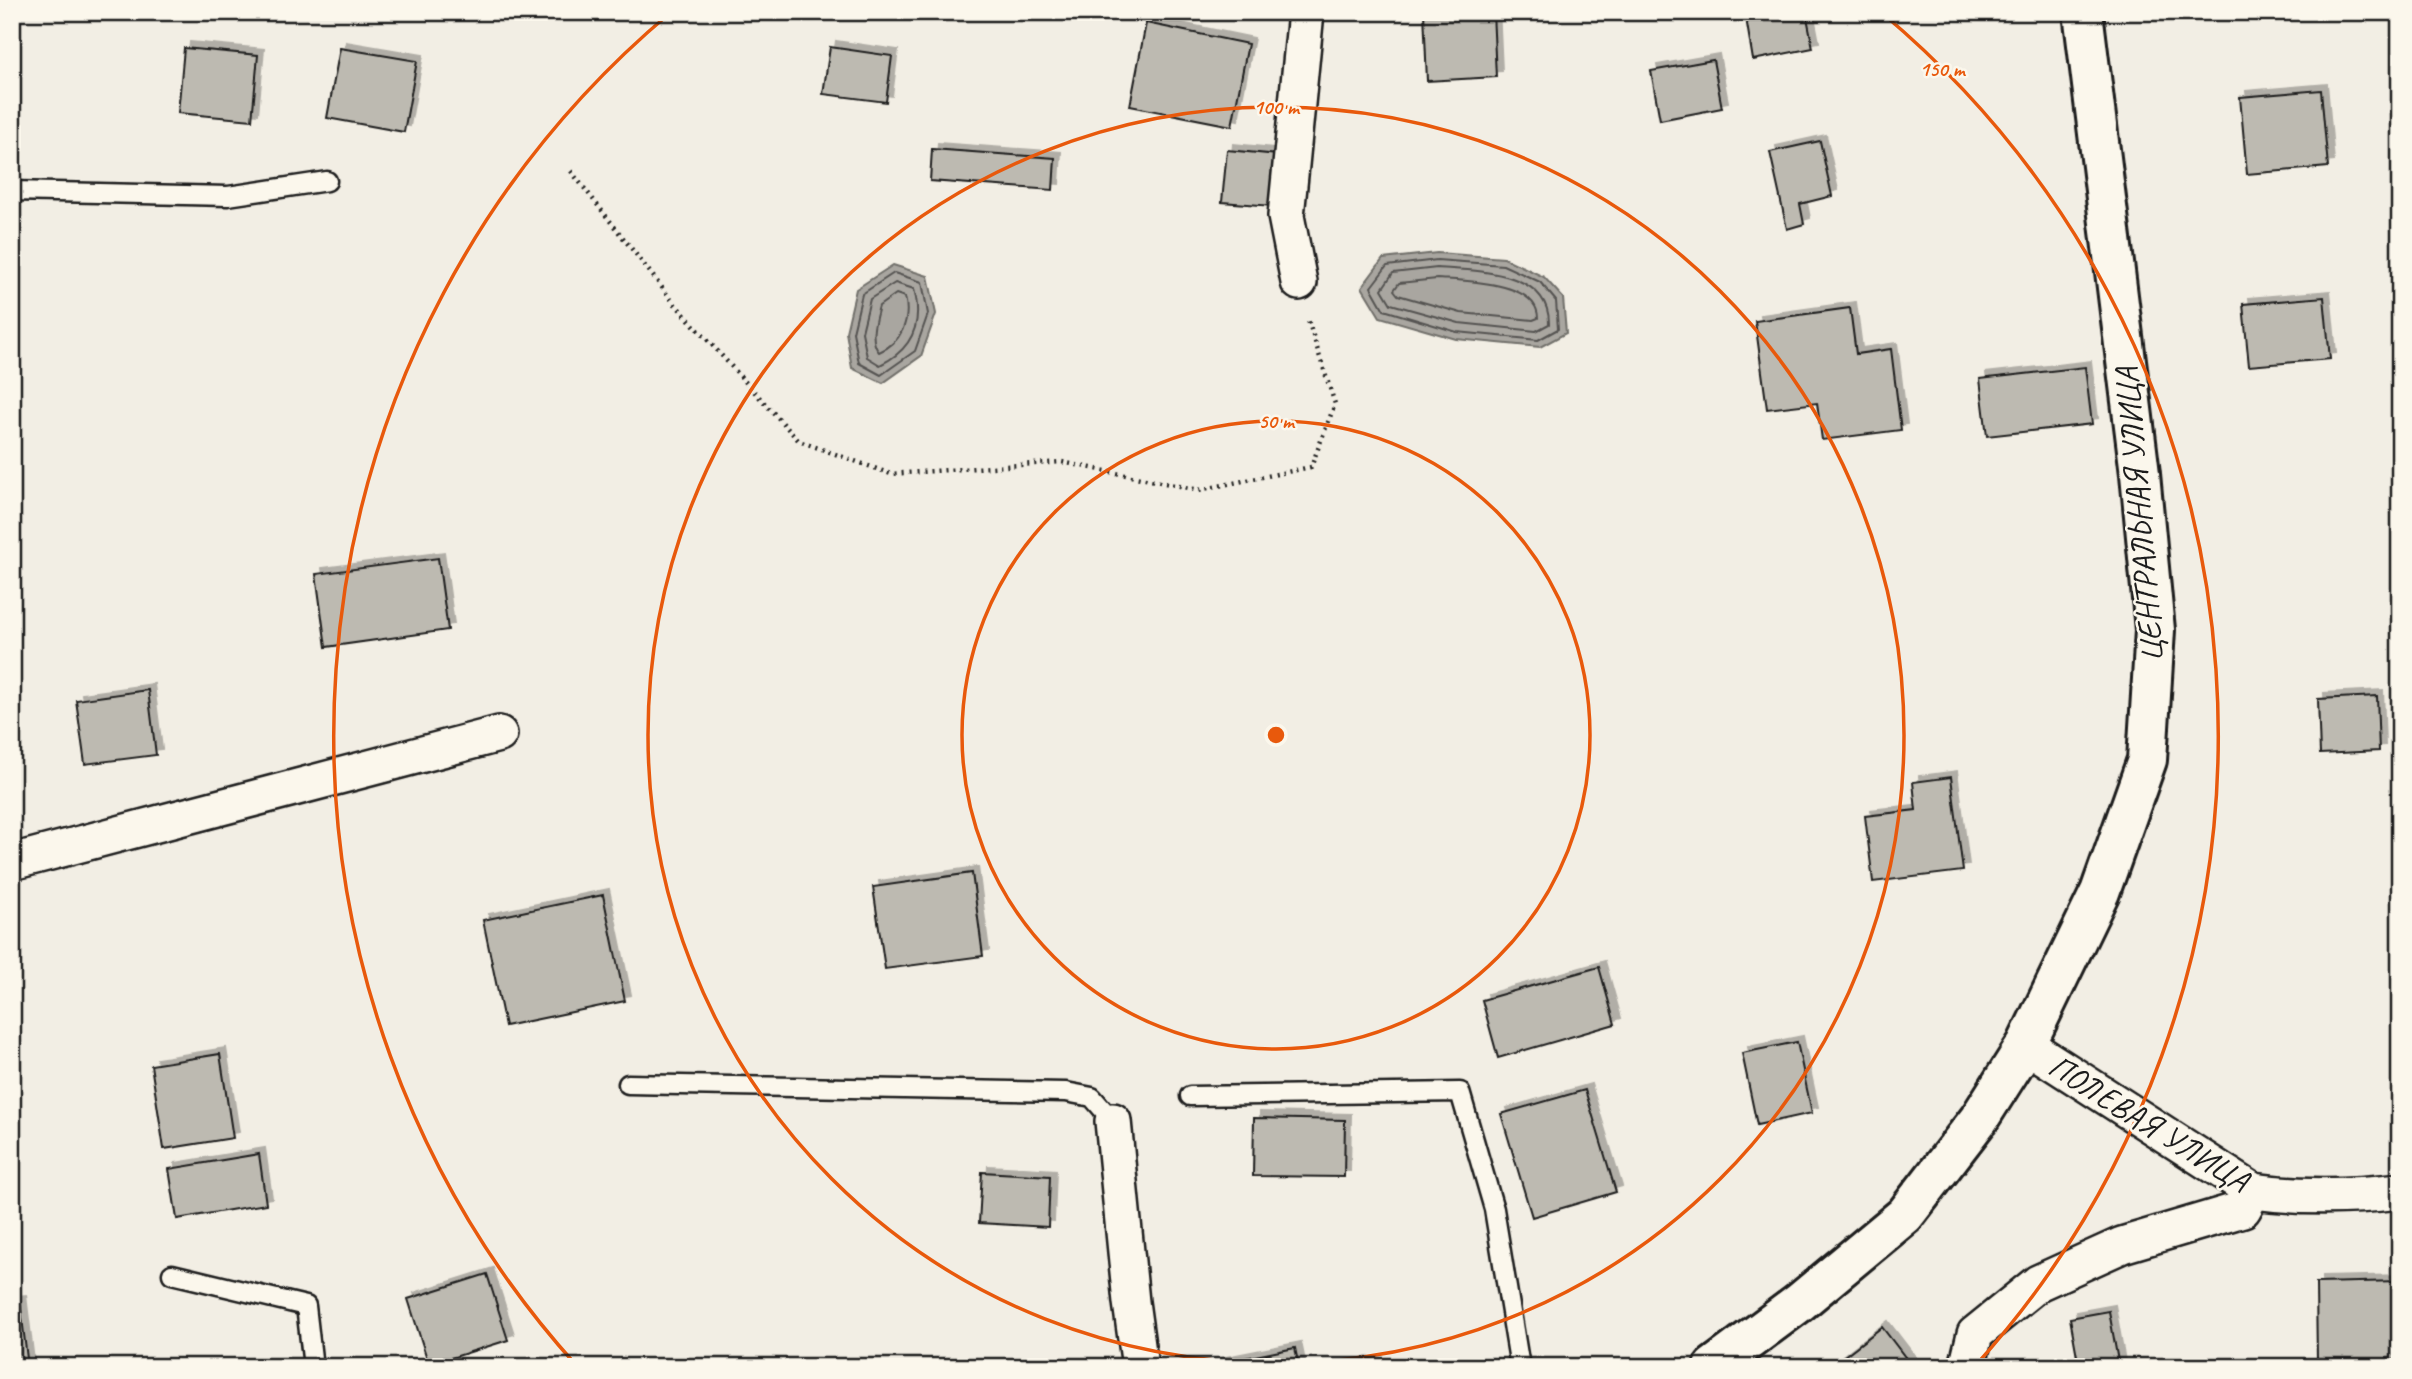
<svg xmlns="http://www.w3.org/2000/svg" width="2412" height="1379" viewBox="0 0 2412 1379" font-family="Caveat,sans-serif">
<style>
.water{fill:#a9a6a0;stroke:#716f6b;stroke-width:2}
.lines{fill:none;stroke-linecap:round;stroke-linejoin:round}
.shore{stroke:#545351;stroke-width:2}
.building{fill:#bdbab1;stroke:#1c1c1c;stroke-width:2;filter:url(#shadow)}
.lane-casing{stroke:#1c1c1c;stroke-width:23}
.street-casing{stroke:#1c1c1c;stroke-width:40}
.secondary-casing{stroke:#1c1c1c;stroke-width:44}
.path{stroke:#1c1c1c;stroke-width:4.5;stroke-dasharray:2 5;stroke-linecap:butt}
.lane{stroke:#fbf7ec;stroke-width:18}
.street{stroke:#fbf7ec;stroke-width:35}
.secondary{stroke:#fbf7ec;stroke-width:38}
.ring{fill:none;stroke:#e8590c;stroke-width:3.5}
.labels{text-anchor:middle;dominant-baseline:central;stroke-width:5;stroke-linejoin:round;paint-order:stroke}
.street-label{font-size:33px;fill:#1c1c1c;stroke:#fbf7ec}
.centre{fill:#e8590c;stroke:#fbf7ec;stroke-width:3.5}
.ring-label{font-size:21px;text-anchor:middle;font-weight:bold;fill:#e8590c;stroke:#fbf7ec;stroke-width:5;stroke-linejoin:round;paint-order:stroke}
</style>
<defs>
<filter id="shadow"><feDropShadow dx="6" dy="-6" stdDeviation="0" flood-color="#0004"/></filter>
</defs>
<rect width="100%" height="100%" fill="#f2eee4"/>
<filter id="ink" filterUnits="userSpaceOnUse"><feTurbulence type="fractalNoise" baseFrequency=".0143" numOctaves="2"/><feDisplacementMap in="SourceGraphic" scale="14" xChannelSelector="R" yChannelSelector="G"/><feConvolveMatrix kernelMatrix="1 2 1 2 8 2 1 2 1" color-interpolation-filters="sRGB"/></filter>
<g filter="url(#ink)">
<!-- water -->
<path class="water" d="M 1437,253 L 1504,258 L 1544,277 L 1563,298 L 1566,333 L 1540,347 L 1456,339 L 1380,317 L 1362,287 L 1383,259 Z
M 893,265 L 928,276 L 936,314 L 921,356 L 883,383 L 852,368 L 846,332 L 856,289 Z"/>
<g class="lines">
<!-- shore -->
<path class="shore" d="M 1437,260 L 1503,265 L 1540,282 L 1556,301 L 1558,329 L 1538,340 L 1457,332 L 1384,310 L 1371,287 L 1387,266 Z
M 1437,268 C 1476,271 1550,270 1549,324 L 1536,331 L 1459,323 L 1391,304 L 1382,289 L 1393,273 Z
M 894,273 L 922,282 L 928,314 L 915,351 L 881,375 L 859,363 L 853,332 L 862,294 Z
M 1437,279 C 1463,281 1538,281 1538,318 L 1533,320 L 1461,313 L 1398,295 L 1394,290 L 1399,283 Z
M 895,283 L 914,289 C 923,323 913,349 880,365 L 867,357 L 862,332 L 870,299 Z
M 896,294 L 905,297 C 911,320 901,343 879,352 C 869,340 875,321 879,306 Z"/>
</g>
<!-- building -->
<path class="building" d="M 1424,12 L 1493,12 L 1496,77 L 1427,81 Z
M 1745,12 L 1806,12 L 1813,48 L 1753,60 Z
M 1146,23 L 1248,44 L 1232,126 L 1130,106 Z
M 830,47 L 892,56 L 886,102 L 823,94 Z
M 184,48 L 258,55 L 252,120 L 178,113 Z
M 340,48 L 417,61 L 404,132 L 327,118 Z
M 1713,60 L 1722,108 L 1660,120 L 1651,71 Z
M 2321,90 L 2328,167 L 2247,174 L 2240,97 Z
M 1820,141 L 1832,196 L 1800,204 L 1804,224 L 1787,229 L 1770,152 Z
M 932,149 L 1055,158 L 1053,190 L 930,181 Z
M 1227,150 L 1278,155 L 1273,206 L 1222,202 Z
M 2324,297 L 2330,359 L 2249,366 L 2243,304 Z
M 1850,308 L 1856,354 L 1891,349 L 1901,430 L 1822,440 L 1817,403 L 1767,409 L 1755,321 Z
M 2085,367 L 2092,424 L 1987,436 L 1980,379 Z
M 438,558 L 448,630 L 326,647 L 316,574 Z
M 148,690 L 156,755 L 85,764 L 76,700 Z
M 2377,696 L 2379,751 L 2320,754 L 2318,699 Z
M 1951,777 L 1963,871 L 1873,882 L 1865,816 L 1916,810 L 1913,782 Z
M 972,873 L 983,956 L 885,969 L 873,887 Z
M 603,895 L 625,1001 L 505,1026 L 483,920 Z
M 1599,967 L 1615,1024 L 1498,1058 L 1482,1000 Z
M 1797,1042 L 1812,1113 L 1757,1125 L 1742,1053 Z
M 220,1054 L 233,1138 L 164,1149 L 151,1065 Z
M 1585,1090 L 1616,1192 L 1532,1217 L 1501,1114 Z
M 1254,1118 L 1345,1120 L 1344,1177 L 1253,1176 Z
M 259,1154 L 266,1204 L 177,1219 L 169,1169 Z
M 982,1172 L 1050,1176 L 1048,1227 L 979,1223 Z
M 487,1274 L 508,1340 L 429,1365 L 408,1299 Z
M 2400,1281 L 2400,1360 L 2317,1362 L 2316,1283 Z
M 20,1301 L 28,1367 L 12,1367 L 12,1302 Z
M 2109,1311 L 2119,1367 L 2079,1367 L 2070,1318 Z
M 1882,1327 L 1911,1365 L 1909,1367 L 1830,1367 Z
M 1295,1348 L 1299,1367 L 1216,1367 L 1215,1364 Z"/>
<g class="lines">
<defs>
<path id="lane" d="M 12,191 L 228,196 L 327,181
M 628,1084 L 1066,1092 L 1092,1097 L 1113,1121
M 1190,1096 L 1460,1092 L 1494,1209 L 1520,1367
M 172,1274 L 306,1306 L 313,1367"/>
<path id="street" d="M 1299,282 L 1286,216 L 1306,12
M 12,862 L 499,734
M 2026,1045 L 2253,1191 C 2303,1198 2350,1197 2400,1191
M 1113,1121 L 1131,1302 L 1140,1367
M 1967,1367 L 1975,1334 L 2038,1283 L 2122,1245 L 2243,1209 L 2253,1191"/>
<path id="secondary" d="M 1713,1367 L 1799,1303 L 1905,1215 L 1979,1119 L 2026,1045 L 2100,892 L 2147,760 L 2155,630 L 2140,474 L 2083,12"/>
</defs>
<!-- lane casing -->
<use href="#lane" class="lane-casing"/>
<!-- street casing -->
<use href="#street" class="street-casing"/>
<!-- secondary casing -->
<use href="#secondary" class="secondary-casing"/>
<!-- path -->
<path class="path" d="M 571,171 L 674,303 L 799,441 L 891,474 L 1062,462 L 1199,490 L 1311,467 L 1335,404 L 1307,317"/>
<!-- lane -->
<use href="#lane" class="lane"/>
<!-- street -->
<use href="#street" class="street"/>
<!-- secondary -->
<use href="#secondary" class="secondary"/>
</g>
</g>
<!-- distance rings -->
<g class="ring">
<circle cx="1276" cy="735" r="314"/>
<circle cx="1276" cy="735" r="628"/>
<path d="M576 1365A942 942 0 0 1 670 13M1882 13A942 942 0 0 1 1976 1365"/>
</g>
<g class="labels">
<!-- street labels -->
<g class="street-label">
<text transform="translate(2139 515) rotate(-95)">ЦЕНТРАЛЬНАЯ УЛИЦА</text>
<text transform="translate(2149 1123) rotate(32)">ПОЛЕВАЯ УЛИЦА</text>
</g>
</g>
<circle cx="1276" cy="735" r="10" class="centre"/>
<g class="ring-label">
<text x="1942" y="76">150 m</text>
<text x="1276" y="114">100 m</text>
<text x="1276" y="428">50 m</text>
</g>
<!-- margin -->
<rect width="2412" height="1379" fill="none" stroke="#fbf7ec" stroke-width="42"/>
<rect x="21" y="21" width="2370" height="1337" fill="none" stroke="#1c1c1c" stroke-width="2.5" filter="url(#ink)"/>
</svg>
